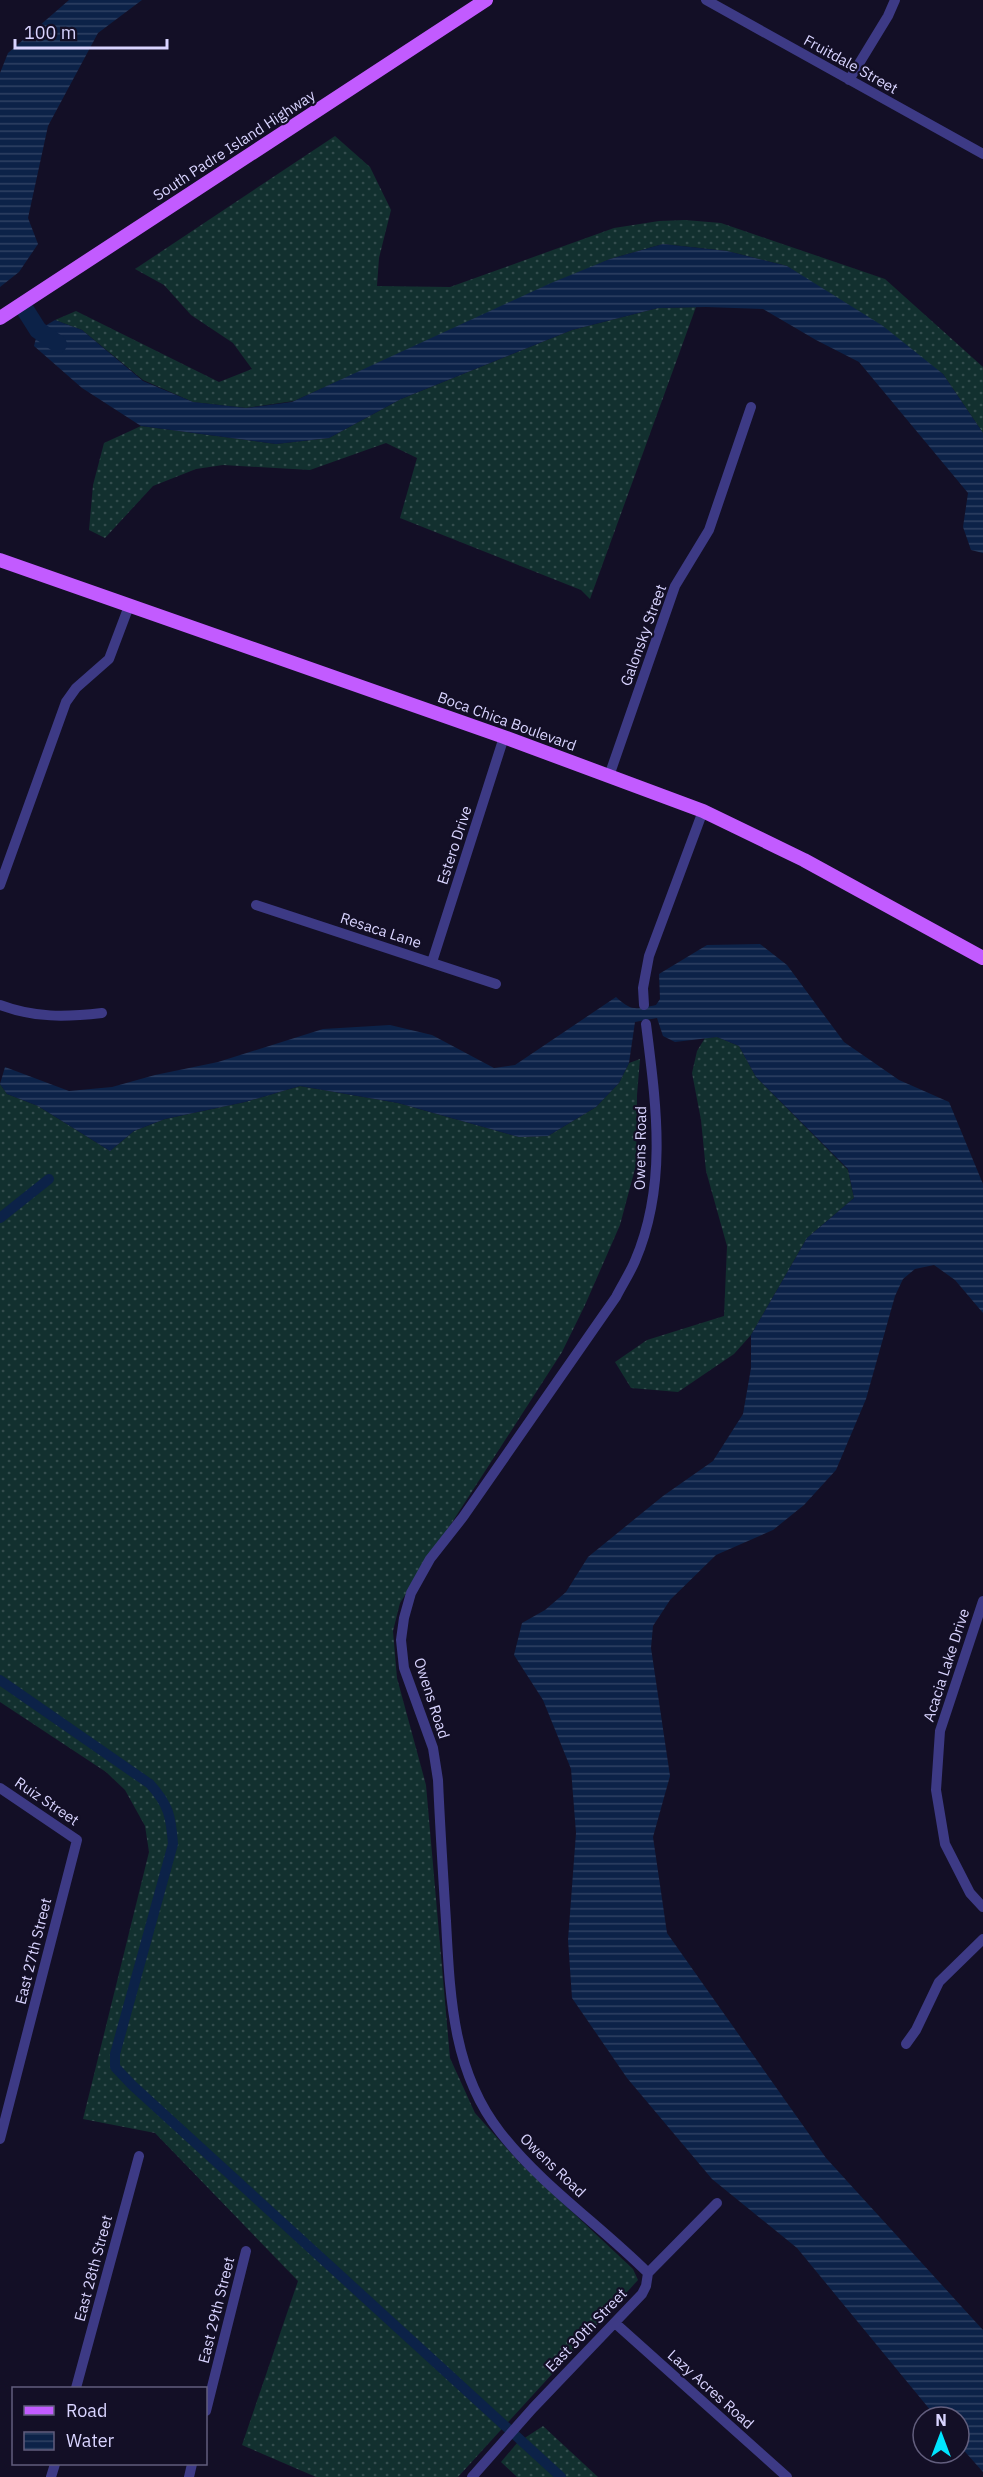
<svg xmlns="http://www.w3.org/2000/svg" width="983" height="2477" viewBox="0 0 983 2477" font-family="'IBM Plex Sans',sans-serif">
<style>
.grass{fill:url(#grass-dots)}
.water{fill:url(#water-rules)}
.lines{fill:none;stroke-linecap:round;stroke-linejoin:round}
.canal{stroke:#0c2248;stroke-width:10}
.river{stroke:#0c2248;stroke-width:18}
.minor{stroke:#3d3a85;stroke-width:10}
.major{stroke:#c25bff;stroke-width:14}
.labels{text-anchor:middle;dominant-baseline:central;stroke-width:4.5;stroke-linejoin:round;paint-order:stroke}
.street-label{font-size:15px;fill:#d9d4ff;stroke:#130f26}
</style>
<defs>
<pattern id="grass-dots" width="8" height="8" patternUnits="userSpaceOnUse" patternTransform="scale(1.5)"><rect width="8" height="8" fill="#12302f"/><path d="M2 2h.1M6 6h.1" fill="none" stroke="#344d4e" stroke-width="1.8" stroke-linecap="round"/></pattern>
<pattern id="water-rules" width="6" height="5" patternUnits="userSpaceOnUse" patternTransform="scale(1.5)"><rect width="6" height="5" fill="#0c2248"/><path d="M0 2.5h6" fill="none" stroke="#2f4163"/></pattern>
</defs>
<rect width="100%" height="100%" fill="#130f26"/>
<!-- grass -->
<path class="grass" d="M 335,136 L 370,167 L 391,210 L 379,258 L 377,286 L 450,287 L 614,228 L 659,221 L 685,220 L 721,223 L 885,279 L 983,367 L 983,433 L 943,374 L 787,266 L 727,251 L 663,244 L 610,259 L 294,401 L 246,408 L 193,402 L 143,380 L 82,330 L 55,320 L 76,311 L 219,382 L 252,369 L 233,343 L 191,315 L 164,285 L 135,269 Z
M 696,307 L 590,599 L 581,590 L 400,518 L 417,458 L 386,443 L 310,470 L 223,465 L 196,469 L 153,486 L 105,538 L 89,530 L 93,485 L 104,443 L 141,426 L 276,444 L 329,438 L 401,399 L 572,330 L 658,308 Z
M 717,1037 L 739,1046 L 756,1077 L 848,1170 L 854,1198 L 807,1238 L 751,1335 L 734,1354 L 678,1392 L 631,1388 L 615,1362 L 647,1340 L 724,1316 L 727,1246 L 706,1171 L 701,1120 L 692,1073 L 697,1051 L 705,1038 Z
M 640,1059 L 637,1095 L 636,1165 L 620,1225 L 585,1305 L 562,1352 L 400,1603 L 393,1631 L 397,1678 L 426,1785 L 450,2058 L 475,2113 L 520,2163 L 633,2269 L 638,2280 L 458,2477 L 316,2477 L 242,2445 L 298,2281 L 155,2133 L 83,2119 L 149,1852 L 145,1826 L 125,1790 L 106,1772 L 0,1702 L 0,1084 L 7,1094 L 38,1106 L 110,1151 L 134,1131 L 165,1119 L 245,1102 L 300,1086 L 398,1103 L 519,1137 L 548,1136 L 596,1107 L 619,1083 L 629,1063 Z
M 543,2426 L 598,2477 L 517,2477 L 501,2462 L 517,2443 Z"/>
<!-- water -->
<path class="water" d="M 69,0 L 142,0 L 98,33 L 48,126 L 28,218 L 38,244 L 19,272 L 0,287 L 0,73 L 8,53 Z
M 663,244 L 727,251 L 787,266 L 883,326 L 943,374 L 983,433 L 983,553 L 971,550 L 963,527 L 968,493 L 859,362 L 816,340 L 763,309 L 706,307 L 658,308 L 572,330 L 401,399 L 329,438 L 276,444 L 141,426 L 82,388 L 34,346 L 38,330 L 55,320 L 82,330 L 143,381 L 193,402 L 246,408 L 292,402 L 551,283 L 610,259 Z
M 760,944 L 787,965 L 844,1042 L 899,1080 L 949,1102 L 983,1184 L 983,1313 L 955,1280 L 934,1265 L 915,1269 L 903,1279 L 895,1296 L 866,1399 L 836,1470 L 804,1505 L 773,1530 L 716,1555 L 670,1600 L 653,1626 L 651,1648 L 670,1776 L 653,1837 L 667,1933 L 826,2158 L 983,2330 L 983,2472 L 959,2445 L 959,2417 L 936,2417 L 797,2248 L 712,2179 L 627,2078 L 572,1998 L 568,1940 L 576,1833 L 571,1769 L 543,1700 L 514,1655 L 522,1623 L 545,1610 L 566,1592 L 588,1557 L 663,1496 L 713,1461 L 743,1414 L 751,1368 L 751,1335 L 807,1238 L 854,1198 L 848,1169 L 756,1077 L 739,1046 L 717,1037 L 675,1042 L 663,1036 L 657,1018 L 635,1022 L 629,1063 L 619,1083 L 596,1107 L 548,1136 L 519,1137 L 398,1103 L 300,1086 L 245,1102 L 165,1119 L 134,1131 L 110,1151 L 38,1106 L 7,1094 L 0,1084 L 5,1067 L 69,1091 L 112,1087 L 155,1075 L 218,1062 L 323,1029 L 390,1025 L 432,1035 L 494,1068 L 515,1065 L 616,997 C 632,1012 636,1009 656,1005 L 660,999 L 659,974 L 707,945 Z"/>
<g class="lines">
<!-- canal -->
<path class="canal" d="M 0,1218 L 49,1179
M 0,1680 L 150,1784 C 169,1805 171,1817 173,1844 L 115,2054 L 115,2067 L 132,2085 L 561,2477"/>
<!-- river -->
<path class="river" d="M 26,311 L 38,330 L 58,344"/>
<!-- minor -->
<path class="minor" d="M 706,0 L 983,154
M 849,80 L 888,16 L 895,0
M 609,776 L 675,586 L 709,530 L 751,407
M 0,885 L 66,702 L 76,688 L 109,659 L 129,606
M 256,905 L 496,984
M 432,962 L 504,737
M 0,1005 C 34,1018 66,1017 102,1013
M 644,1005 L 643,988 L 649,956 L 703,811
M 646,1024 C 656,1104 668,1184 635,1261 C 630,1273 622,1285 616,1297 L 463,1517 L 430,1559 L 411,1593 L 404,1618 L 401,1640 L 404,1668 L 433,1748 L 438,1780 C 440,1827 443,1874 446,1921 C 450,1994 452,2071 500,2132 C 542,2186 600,2225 648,2273
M 983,1601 L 940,1731 L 936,1790 L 945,1844 L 970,1893 L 983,1907
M 0,1788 L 77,1840 L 0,2139
M 906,2044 L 916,2030 L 939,1982 L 983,1939
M 615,2323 L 787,2477
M 76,2388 L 139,2156
M 206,2411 L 246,2251
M 51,2477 L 55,2464
M 189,2477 L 192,2464
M 472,2477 L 533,2408 L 642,2294 L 646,2286 L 648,2273 L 717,2203"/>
<!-- major -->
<path class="major" d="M 0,318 L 486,0
M 0,560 L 504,737 L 703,811 L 804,860 L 983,958"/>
</g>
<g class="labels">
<!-- street labels -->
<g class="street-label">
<text transform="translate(851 64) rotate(29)">Fruitdale Street</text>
<text transform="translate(234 145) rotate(-33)">South Padre Island Highway</text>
<text transform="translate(643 635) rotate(-70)">Galonsky Street</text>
<text transform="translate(507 721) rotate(20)">Boca Chica Boulevard</text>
<text transform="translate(454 845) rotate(-72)">Estero Drive</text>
<text transform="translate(381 930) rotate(18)">Resaca Lane</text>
<text transform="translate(640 1148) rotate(-89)">Owens Road</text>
<text transform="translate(946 1665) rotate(-72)">Acacia Lake Drive</text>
<text transform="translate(432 1698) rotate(72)">Owens Road</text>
<text transform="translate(47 1801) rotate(34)">Ruiz Street</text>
<text transform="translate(33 1951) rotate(-76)">East 27th Street</text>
<text transform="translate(553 2165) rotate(44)">Owens Road</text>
<text transform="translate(93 2268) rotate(-75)">East 28th Street</text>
<text transform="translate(216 2310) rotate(-76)">East 29th Street</text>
<text transform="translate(586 2330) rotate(-46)">East 30th Street</text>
<text transform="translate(711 2389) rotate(42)">Lazy Acres Road</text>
</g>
</g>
<!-- legend -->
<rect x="12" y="2387" width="195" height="78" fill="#130f26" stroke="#625e7d" stroke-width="1.5"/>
<rect x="24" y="2406" width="30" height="9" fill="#c25bff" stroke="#625e7d" stroke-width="1.5"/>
<text x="66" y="2417" font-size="18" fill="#d9d4ff">Road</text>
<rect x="24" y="2432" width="30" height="18" fill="url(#water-rules)" stroke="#625e7d" stroke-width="1.5"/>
<text x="66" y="2447" font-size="18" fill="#d9d4ff">Water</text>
<!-- north arrow -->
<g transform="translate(941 2435)"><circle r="28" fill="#130f26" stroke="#625e7d" stroke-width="1.5"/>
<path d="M0-4.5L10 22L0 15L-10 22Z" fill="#00e5ff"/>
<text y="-9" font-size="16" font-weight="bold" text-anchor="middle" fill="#d9d4ff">N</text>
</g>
<!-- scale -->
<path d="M15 39v9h152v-9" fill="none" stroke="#d9d4ff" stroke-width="3"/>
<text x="24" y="39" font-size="18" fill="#d9d4ff" stroke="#130f26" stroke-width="4.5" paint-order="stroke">100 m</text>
</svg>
